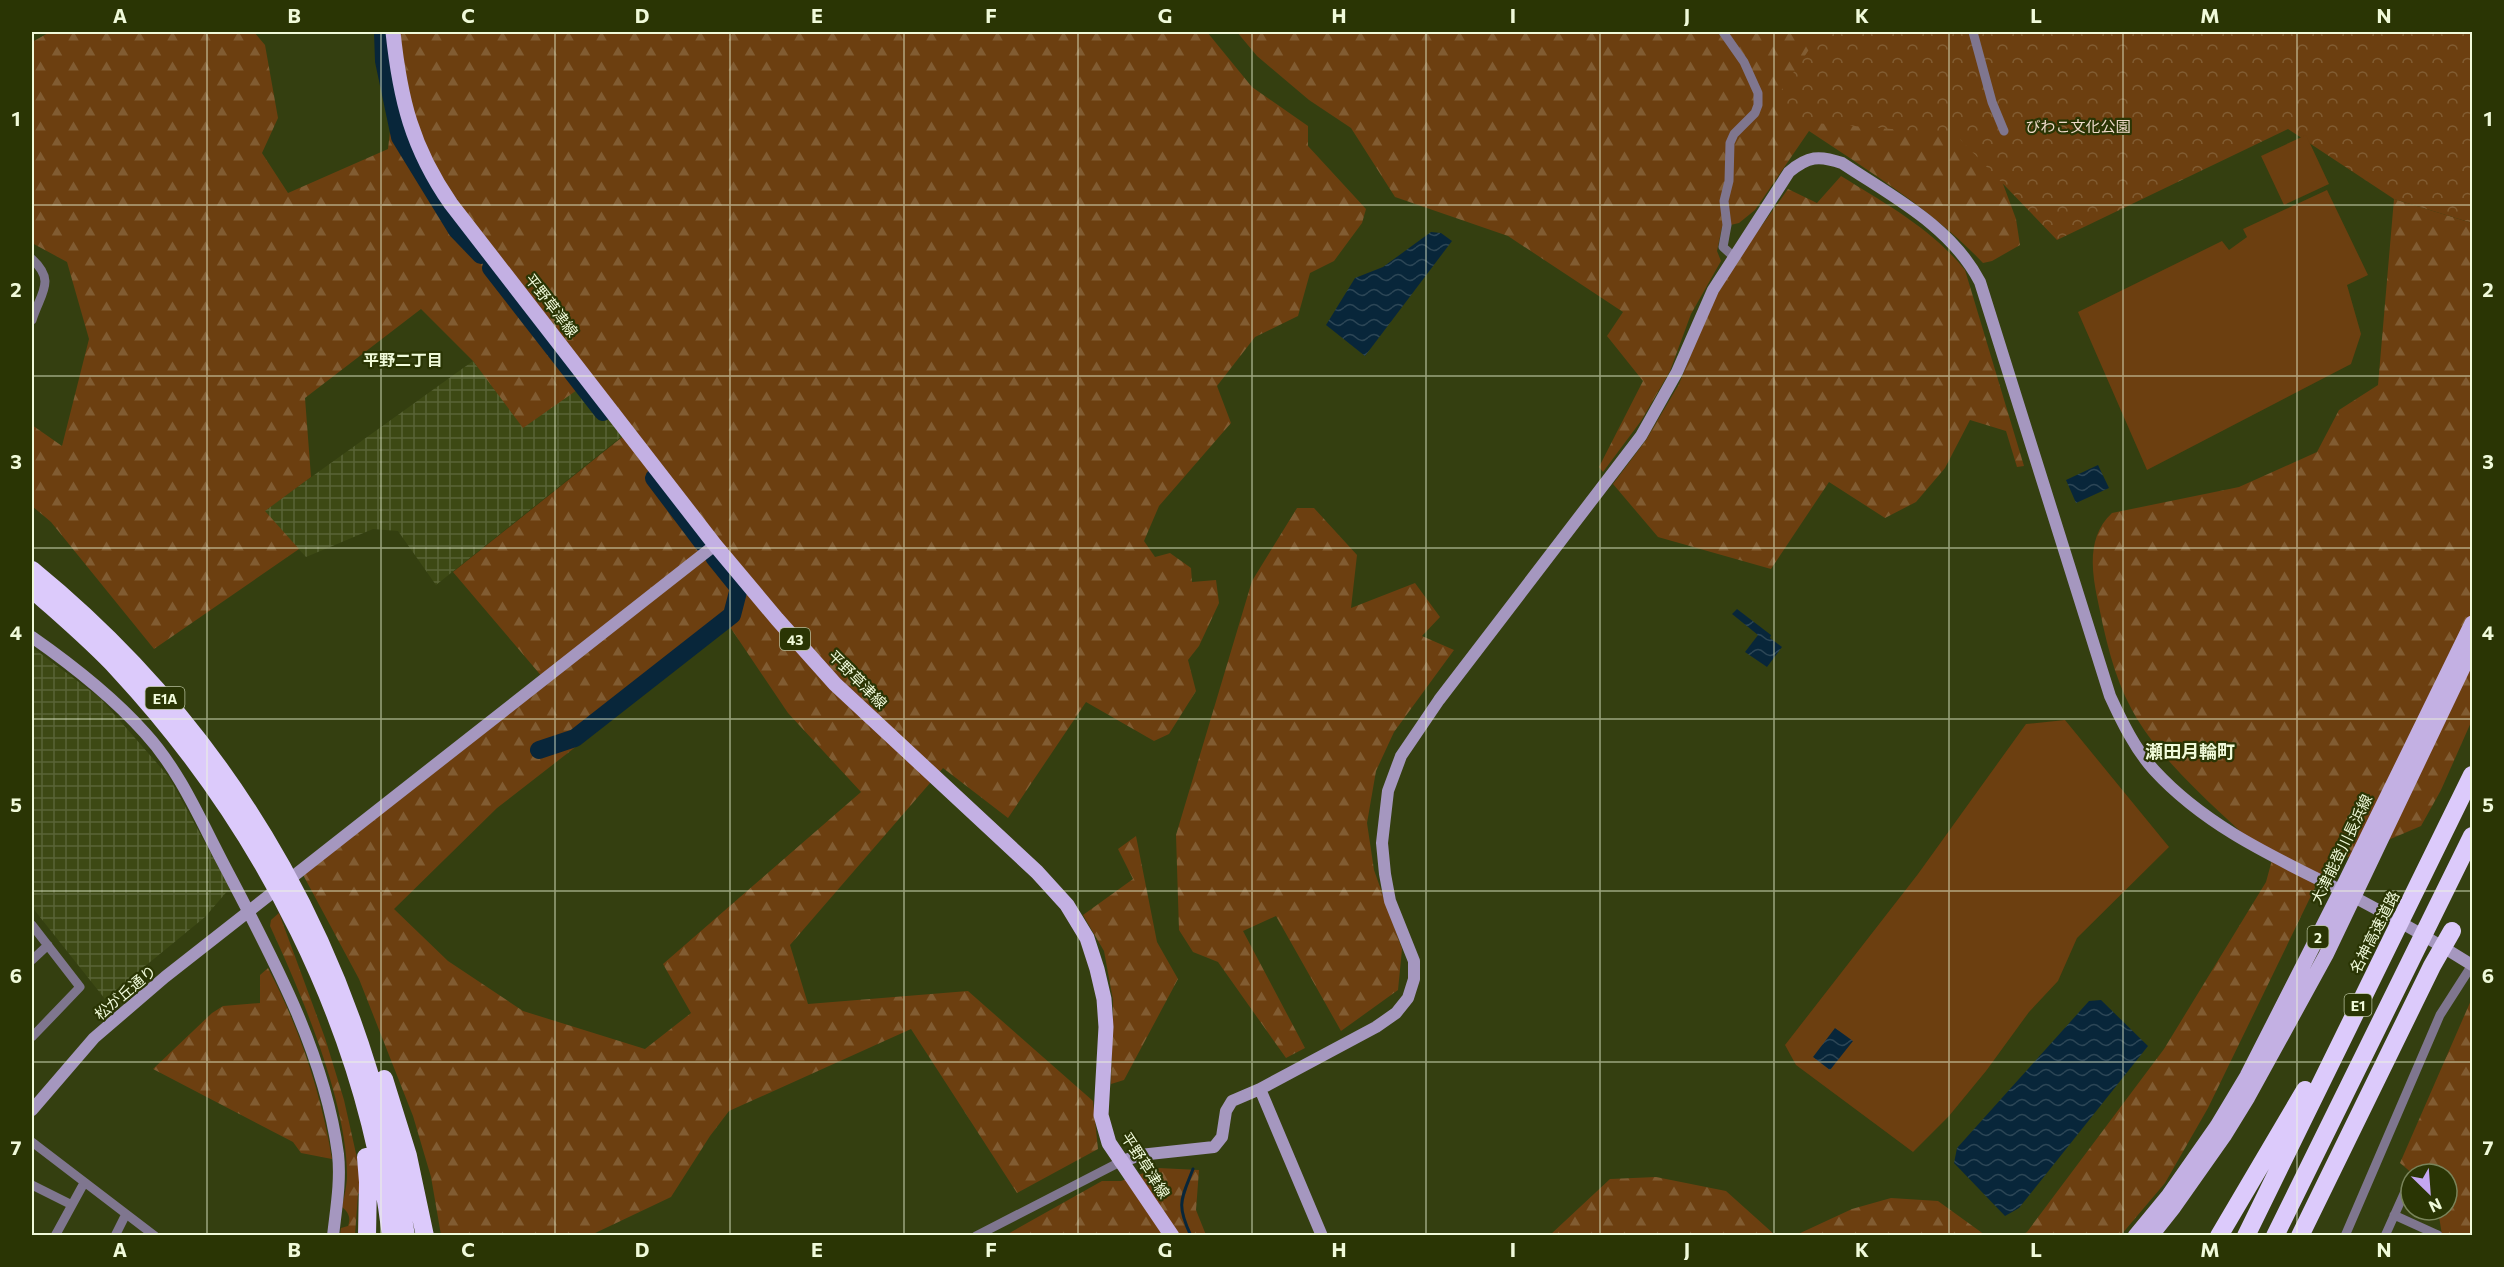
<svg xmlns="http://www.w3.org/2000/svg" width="2504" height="1267" viewBox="0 0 2504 1267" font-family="Commissioner,'Noto Sans JP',sans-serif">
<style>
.industrial{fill:url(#industrial-grid)}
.forest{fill:url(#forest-firs);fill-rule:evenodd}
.park{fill:url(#park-crowns)}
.pitch{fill:#6c3f10}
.water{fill:url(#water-waves)}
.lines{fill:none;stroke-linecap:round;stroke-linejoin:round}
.stream{stroke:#08263a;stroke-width:3}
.river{stroke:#08263a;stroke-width:18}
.street{stroke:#7f768f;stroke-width:9}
.secondary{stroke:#a597bf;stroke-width:12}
.primary{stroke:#c3b0e3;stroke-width:15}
.highway{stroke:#dccafb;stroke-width:18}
.grid{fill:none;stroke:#f0fada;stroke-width:1.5;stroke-opacity:0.55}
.labels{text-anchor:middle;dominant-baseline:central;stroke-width:4.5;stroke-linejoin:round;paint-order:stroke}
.shield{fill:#2a3504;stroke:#b5bf9a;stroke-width:1.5}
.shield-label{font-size:14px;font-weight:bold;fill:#f0fada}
.park-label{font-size:15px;fill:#f0dbcb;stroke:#2a3504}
.street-label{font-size:15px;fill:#f0fada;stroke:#2a3504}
.neighbourhood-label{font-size:16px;font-weight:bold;fill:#f0fada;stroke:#2a3504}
.quarter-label{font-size:18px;font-weight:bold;fill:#f0fada;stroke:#2a3504}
.neatline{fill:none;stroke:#f0fada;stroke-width:2}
.grid-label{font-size:20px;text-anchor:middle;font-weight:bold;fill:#f0fada}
</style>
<defs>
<pattern id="industrial-grid" width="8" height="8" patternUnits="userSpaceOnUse" patternTransform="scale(1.5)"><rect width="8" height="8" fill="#3d4914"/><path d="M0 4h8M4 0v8" fill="none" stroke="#596436"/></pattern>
<pattern id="forest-firs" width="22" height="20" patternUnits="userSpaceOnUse" patternTransform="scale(1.5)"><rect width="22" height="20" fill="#6c3f10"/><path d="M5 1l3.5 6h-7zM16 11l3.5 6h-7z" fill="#815c32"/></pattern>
<pattern id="park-crowns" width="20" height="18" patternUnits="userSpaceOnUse" patternTransform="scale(1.5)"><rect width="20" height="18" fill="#6c3f10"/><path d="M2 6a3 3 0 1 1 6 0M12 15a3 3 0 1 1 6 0" fill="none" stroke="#815c32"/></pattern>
<pattern id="water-waves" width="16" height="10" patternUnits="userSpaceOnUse" patternTransform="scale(1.5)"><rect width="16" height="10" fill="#08263a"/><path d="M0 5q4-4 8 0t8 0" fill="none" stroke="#2c4656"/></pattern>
</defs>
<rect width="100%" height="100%" fill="#343f10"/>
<!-- industrial -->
<path class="industrial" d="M 473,361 L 523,427 L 587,382 L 626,433 L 436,585 L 398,531 L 373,529 L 306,557 L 264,511 Z
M 32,647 L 100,698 L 169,777 L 230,888 L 205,917 L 105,999 L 32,907 Z"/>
<!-- forest -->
<path class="forest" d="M 50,32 L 254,32 L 265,45 L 278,118 L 262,153 L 288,193 L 388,149 L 397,70 L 397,32 L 1207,32 L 1252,87 L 1308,126 L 1308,146 L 1366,209 L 1362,223 L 1334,261 L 1310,273 L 1298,316 L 1255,337 L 1217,386 L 1231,423 L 1159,506 L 1144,541 L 1155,557 L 1170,553 L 1191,568 L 1192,582 L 1216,580 L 1219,603 L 1199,646 L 1188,660 L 1196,691 L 1169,734 L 1154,741 L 1086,702 L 1008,818 L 943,768 L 790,945 L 808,1004 L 968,991 L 1093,1101 L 1098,1149 L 1017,1193 L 911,1029 L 729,1111 L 710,1136 L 671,1197 L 591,1235 L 441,1235 L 431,1177 L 413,1116 L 359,979 L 301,871 L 544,679 L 453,572 L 626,434 L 587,383 L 523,428 L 473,361 L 421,309 L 305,398 L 311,477 L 265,511 L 299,549 L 154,649 L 51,522 L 32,506 L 32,425 L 62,446 L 89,339 L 67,262 L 32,243 L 32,42 ZM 730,627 L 788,713 L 861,792 L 663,964 L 691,1013 L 645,1049 L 523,1011 L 448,961 L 394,909 L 497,808 Z
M 1237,32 L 1984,32 L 1985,135 L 2016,219 L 2020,245 L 1992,261 L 1983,263 C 1933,210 1870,172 1809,131 L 1755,210 L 1739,223 L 1722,227 L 1717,251 L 1721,261 L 1691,314 L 1670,371 L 1641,421 L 1603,472 L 1599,467 L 1643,381 L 1607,336 L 1623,312 L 1508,236 L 1395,197 L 1351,128 L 1309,100 L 1257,56 Z
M 1841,176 C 1886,204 1932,229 1965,270 L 2024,466 L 2017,467 L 2006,431 L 1970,420 L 1945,468 L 1916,502 L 1885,518 L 1829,482 L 1771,569 L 1658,537 L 1613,484 L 1646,440 L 1679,384 L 1712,303 L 1742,253 L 1788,189 L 1817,203 Z
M 2394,199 L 2472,223 L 2472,720 L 2441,790 L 2421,826 L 2325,867 L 2208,1108 L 2165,1183 L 2121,1235 L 2020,1236 L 2027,1232 L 2164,1049 L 2266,882 L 2272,860 C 2227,818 2161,764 2132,710 C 2113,675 2105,636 2097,597 C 2091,568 2088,535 2112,513 L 2239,487 L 2317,452 L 2339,410 L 2378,385 Z
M 1297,508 L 1314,508 L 1357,555 L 1351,608 L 1415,583 L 1440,617 L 1422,636 L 1454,650 L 1394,732 L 1376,771 L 1367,823 L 1374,870 L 1402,949 L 1398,990 L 1341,1031 L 1276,916 L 1243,931 L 1305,1048 L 1286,1058 L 1218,962 L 1193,952 L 1179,930 L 1176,835 L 1252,581 Z
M 1136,836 L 1157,942 L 1178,979 L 1124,1080 L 1111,1084 L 1113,1000 L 1104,951 L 1083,915 L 1133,879 L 1118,849 Z
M 279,913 L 325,1038 L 344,1100 L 357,1158 L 361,1192 L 358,1194 L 355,1235 L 340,1235 L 341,1228 L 348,1226 C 351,1218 349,1213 342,1207 C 344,1197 347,1186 347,1175 C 347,1101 301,993 270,926 L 271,920 Z
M 268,968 C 299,1027 321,1092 332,1159 L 301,1153 L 293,1142 L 153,1069 L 212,1013 L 223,1006 L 260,1003 L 260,975 Z
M 2472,998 L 2472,1235 L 2442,1235 L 2438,1210 L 2447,1210 L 2447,1174 L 2413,1174 L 2400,1163 Z
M 1158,1168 L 1199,1170 L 1196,1210 L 1206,1235 L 1004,1236 L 1102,1181 L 1121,1181 Z
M 1656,1177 L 1726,1191 L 1775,1235 L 1550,1235 L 1610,1179 Z
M 1891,1198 L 1938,1201 L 1985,1235 L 1796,1235 L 1852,1209 Z"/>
<!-- park -->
<path class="park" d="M 1821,32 L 2472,32 L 2472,223 L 2394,199 L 2288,129 L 2057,240 L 1955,134 L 1815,123 L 1772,104 Z"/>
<!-- pitch -->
<path class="pitch" d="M 2306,135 L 2329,184 L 2284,205 L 2261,156 Z
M 2327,190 L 2368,275 L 2347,285 L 2361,334 L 2351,364 L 2147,470 L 2078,312 L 2222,241 L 2229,250 L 2247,237 L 2243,229 Z
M 2065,720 L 2169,847 L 2077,938 L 2058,981 L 2029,1012 L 1986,1071 L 1949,1116 L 1913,1152 L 1796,1065 L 1785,1045 L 1918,874 L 2026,724 Z"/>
<!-- water -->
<path class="water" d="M 1431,232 L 1441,233 L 1452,241 L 1365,356 L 1326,325 L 1355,278 L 1383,267 Z
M 2098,465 L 2109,488 L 2076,503 L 2066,480 Z
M 1737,609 L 1771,635 L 1770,638 L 1782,647 L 1767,667 L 1745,652 L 1758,635 L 1732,614 Z
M 2101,1000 L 2148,1046 L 2019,1208 L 2005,1216 L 1954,1163 L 1957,1148 L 2089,1001 Z
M 1835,1028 L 1853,1041 L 1830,1070 L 1813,1057 Z"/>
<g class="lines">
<!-- stream -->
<path class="stream" d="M 1191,1236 C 1176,1204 1181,1200 1193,1169"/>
<!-- river -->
<path class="river" d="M 383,32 L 384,61 L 400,137 L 457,230 L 481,255
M 491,268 L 603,412
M 654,478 L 703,543
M 539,750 L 575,738 L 732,615 L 739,588 L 714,557"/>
<!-- street -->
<path class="street" d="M 1723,32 L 1744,62 L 1758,93 L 1758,105 L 1755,113 L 1734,134 L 1730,143 L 1729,181 L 1724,201 L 1727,225 L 1723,247 L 1733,256
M 1973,32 L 1992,102 L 2004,131
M 32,259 C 56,281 41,292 32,320
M 32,925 L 80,987 L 32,1037
M 32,960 L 48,945
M 32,1142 L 155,1236
M 32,1185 L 72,1205
M 2394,1215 L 2438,1235
M 55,1236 L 84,1183
M 115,1236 L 126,1214
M 976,1236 L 1120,1162
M 2345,1236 L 2440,1015 L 2472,965
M 2385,1236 L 2407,1187"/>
<!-- secondary -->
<path class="secondary" d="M 32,637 C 72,665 112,696 145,733 C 179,770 199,817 222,861 C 270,953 324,1050 338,1154 C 341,1181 336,1209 333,1236
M 1260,1089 L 1322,1236
M 32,1110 L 94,1038 L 165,977 L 715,545
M 1120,1162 L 1140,1155 L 1214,1147 L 1222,1137 L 1226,1111 L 1232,1101 L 1260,1089 L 1376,1027 L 1396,1013 L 1408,998 L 1414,979 L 1414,961 L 1390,901 L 1385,874 L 1382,843 L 1388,791 L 1401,756 L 1439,700 L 1641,436 L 1677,372 L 1713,290 L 1789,172 C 1808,156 1819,155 1842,163 C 1893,197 1951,226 1980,282 L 2110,696 C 2122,722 2135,749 2154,770 C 2209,830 2283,861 2354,897 C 2394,918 2434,941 2472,965"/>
<!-- primary -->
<path class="primary" d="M 393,32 C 400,99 412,148 451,204 L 715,545 L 777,619 L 835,684 L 1037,872 L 1067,905 L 1087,938 L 1097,969 L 1104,999 L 1106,1027 L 1101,1115 L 1109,1143 L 1172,1236
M 2135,1236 L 2168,1196 L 2217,1126 L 2247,1076 L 2341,891 L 2472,623
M 2151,1236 L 2174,1207 L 2224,1136 L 2248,1097 L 2326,955 L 2472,649"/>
<!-- highway -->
<path class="highway" d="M 32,570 C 241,741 365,969 406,1236
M 32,589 C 61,615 91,640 118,669 C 261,823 366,1025 391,1236
M 384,1079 L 408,1156 L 425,1236
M 366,1157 L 368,1182 L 367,1236
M 2219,1236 L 2305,1090
M 2246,1236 L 2472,775
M 2275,1236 L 2472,836
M 2300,1236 L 2432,966 L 2452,931"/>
</g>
<!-- grid -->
<path class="grid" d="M 207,32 L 207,1236M 381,32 L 381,1236M 555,32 L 555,1236M 730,32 L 730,1236M 904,32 L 904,1236M 1078,32 L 1078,1236M 1252,32 L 1252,1236M 1426,32 L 1426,1236M 1600,32 L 1600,1236M 1774,32 L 1774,1236M 1949,32 L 1949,1236M 2123,32 L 2123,1236M 2297,32 L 2297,1236M 32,205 L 2472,205M 32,376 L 2472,376M 32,548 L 2472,548M 32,719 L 2472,719M 32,891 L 2472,891M 32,1062 L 2472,1062"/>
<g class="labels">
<!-- shield labels -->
<g class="shield">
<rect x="780" y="628" width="30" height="22" rx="4.5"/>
<rect x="145.5" y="687" width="39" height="22" rx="4.5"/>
<rect x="2307.5" y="926" width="21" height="22" rx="4.5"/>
<rect x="2344.5" y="994" width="27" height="22" rx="4.5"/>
</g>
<g class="shield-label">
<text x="795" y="639">43</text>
<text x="165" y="698">E1A</text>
<text x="2318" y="937">2</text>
<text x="2358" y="1005">E1</text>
</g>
<!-- park labels -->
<g class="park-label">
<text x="2078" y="126">びわこ文化公園</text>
</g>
<!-- street labels -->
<g class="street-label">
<text transform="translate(552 305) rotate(52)">平野草津線</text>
<text transform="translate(858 679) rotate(45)">平野草津線</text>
<text transform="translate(2341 849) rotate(-64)">大津能登川長浜線</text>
<text transform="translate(2374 932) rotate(-63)">名神高速道路</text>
<text transform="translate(125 992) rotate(-40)">松が丘通り</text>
<text transform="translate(1146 1165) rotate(57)">平野草津線</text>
</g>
<!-- neighbourhood labels -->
<g class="neighbourhood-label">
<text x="403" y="359">平野二丁目</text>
</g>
<!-- quarter labels -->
<g class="quarter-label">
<text x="2190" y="751">瀬田月輪町</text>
</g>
</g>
<!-- border -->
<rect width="2504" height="1267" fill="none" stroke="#2a3504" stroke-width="66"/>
<!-- north arrow -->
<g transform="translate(2429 1192) rotate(155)"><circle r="28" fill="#2a3504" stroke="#79845a" stroke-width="1.5"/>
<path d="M0-4.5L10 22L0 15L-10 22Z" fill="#c4a7f1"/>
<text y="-9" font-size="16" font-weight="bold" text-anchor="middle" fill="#f0fada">N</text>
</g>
<rect x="33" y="33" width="2438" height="1201" class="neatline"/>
<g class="grid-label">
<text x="120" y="23">A</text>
<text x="294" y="23">B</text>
<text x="468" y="23">C</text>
<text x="642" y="23">D</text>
<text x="817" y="23">E</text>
<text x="991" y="23">F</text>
<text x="1165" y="23">G</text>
<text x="1339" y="23">H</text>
<text x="1513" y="23">I</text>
<text x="1687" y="23">J</text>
<text x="1862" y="23">K</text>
<text x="2036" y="23">L</text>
<text x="2210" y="23">M</text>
<text x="2384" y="23">N</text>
<text x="16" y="126">1</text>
<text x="2488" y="126">1</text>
<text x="16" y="297">2</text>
<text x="2488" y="297">2</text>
<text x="16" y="469">3</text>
<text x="2488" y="469">3</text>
<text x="16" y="640">4</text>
<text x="2488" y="640">4</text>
<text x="16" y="812">5</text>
<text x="2488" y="812">5</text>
<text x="16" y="983">6</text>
<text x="2488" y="983">6</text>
<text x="16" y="1155">7</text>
<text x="2488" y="1155">7</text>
<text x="120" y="1257">A</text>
<text x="294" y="1257">B</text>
<text x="468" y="1257">C</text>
<text x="642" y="1257">D</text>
<text x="817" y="1257">E</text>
<text x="991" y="1257">F</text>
<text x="1165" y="1257">G</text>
<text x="1339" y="1257">H</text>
<text x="1513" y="1257">I</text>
<text x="1687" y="1257">J</text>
<text x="1862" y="1257">K</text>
<text x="2036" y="1257">L</text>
<text x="2210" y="1257">M</text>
<text x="2384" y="1257">N</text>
</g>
</svg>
